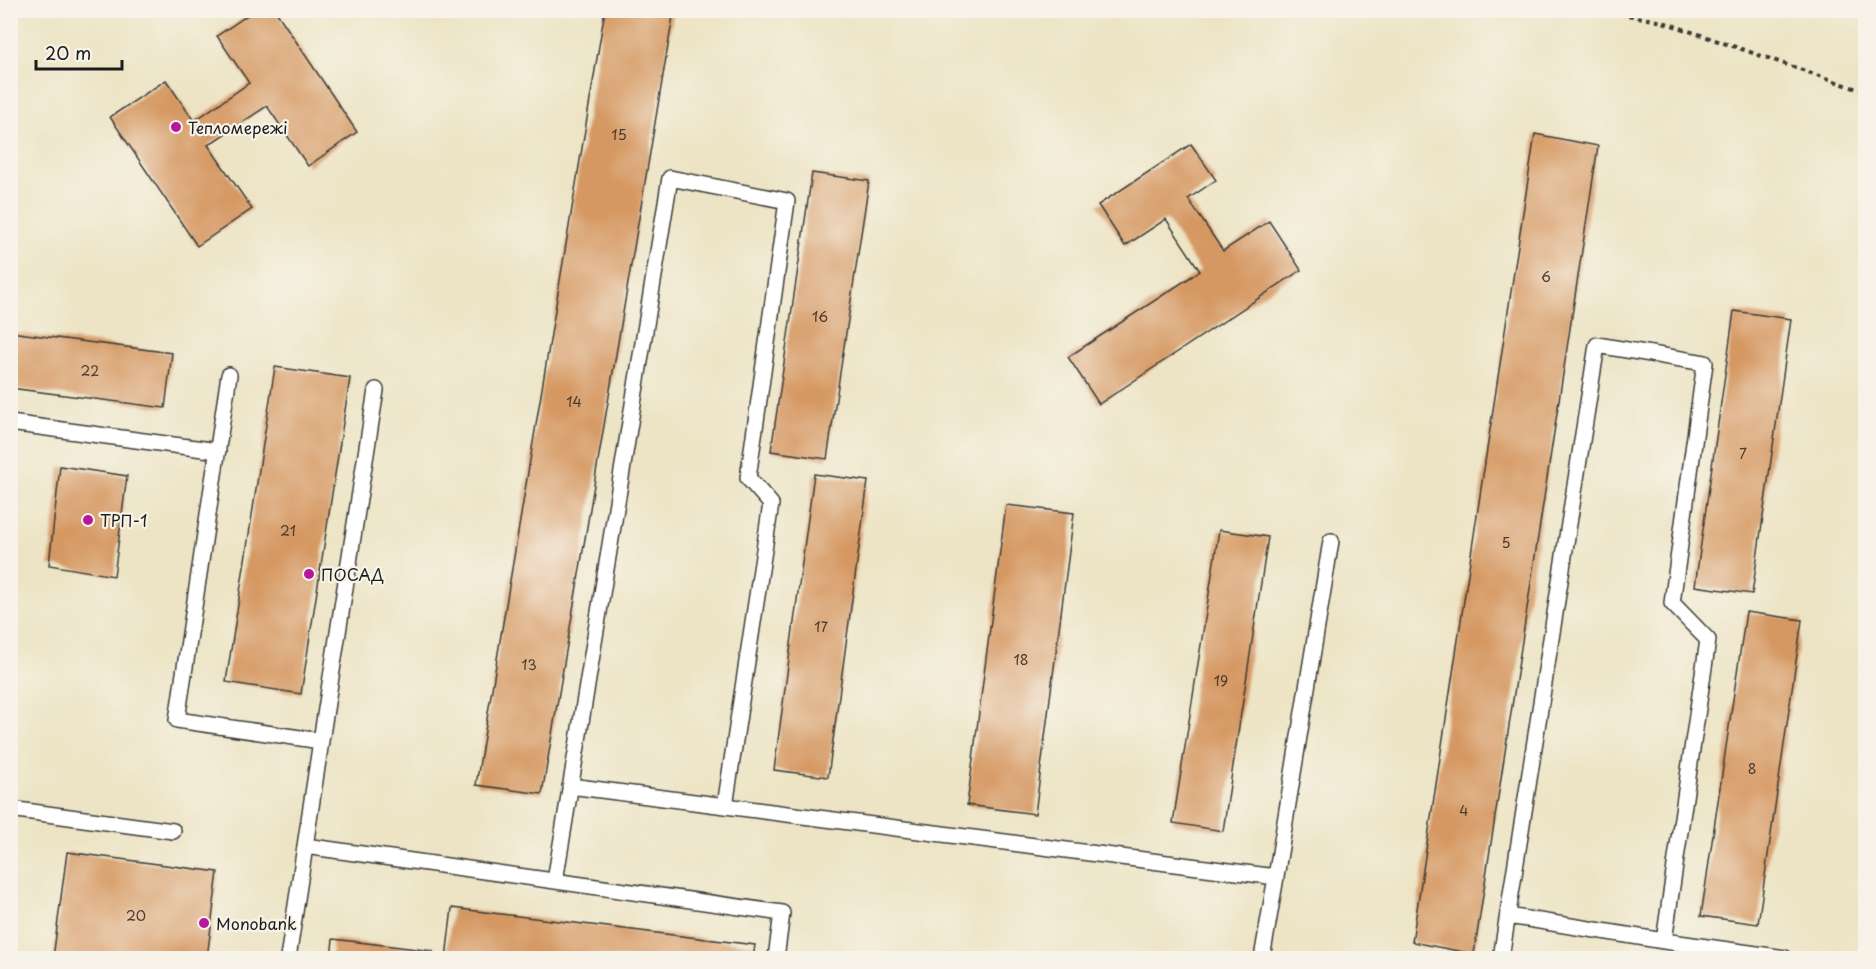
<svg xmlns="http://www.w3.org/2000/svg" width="1876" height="969" viewBox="0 0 1876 969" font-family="'Playpen Sans',sans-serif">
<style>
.building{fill:#d59862}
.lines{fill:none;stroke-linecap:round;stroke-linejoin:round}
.lane-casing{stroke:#3b3a35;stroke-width:18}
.path{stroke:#3b3a35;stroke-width:4;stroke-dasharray:4.5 4.5;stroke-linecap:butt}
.lane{stroke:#fff;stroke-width:15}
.poi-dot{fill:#b5179e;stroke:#f7f3e8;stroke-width:2}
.labels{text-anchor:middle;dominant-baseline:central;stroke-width:4.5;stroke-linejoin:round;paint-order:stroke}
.number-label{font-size:14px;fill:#4a3b2e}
.poi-label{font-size:16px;fill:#1c1c1c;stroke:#f7f3e8;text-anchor:start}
</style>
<rect width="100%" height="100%" fill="#f7f3e8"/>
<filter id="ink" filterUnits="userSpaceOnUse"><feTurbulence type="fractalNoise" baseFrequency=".0167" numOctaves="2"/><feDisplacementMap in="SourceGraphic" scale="12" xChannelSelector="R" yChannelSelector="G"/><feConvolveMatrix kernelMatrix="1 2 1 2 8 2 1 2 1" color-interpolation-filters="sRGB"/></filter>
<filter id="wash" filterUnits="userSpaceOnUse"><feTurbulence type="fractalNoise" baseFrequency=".008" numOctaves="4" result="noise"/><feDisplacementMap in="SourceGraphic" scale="24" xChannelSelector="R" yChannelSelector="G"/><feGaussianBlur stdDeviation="1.35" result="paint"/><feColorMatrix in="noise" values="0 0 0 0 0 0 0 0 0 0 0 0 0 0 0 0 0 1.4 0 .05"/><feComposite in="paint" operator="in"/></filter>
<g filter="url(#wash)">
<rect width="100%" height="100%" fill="#ede4c5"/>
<g id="blocks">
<!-- building -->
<path class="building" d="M 255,10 L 275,10 L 357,132 L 308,166 L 267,106 L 208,145 L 252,209 L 197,246 L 110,117 L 166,80 L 194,121 L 249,83 L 217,36 Z
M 605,10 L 674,10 L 542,794 L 476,785 Z
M 1535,134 L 1598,146 L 1474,954 L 1412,942 Z
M 1191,144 L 1216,180 L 1188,199 L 1223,251 L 1269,221 L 1301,270 L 1099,404 L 1068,357 L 1200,271 L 1166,219 L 1125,246 L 1098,205 Z
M 812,173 L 869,181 L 827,459 L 771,451 Z
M 1734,311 L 1791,319 L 1752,594 L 1695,586 Z
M 10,332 L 172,353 L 165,408 L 10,388 Z
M 275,367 L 350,378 L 301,694 L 226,682 Z
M 60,466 L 127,476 L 114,576 L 49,565 Z
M 814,474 L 868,481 L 828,777 L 774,770 Z
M 1006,505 L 1074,513 L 1035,814 L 967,805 Z
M 1219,530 L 1268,537 L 1223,831 L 1173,823 Z
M 1746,612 L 1802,620 L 1758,924 L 1701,916 Z
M 67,852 L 218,872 L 207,958 L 53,958 Z
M 452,908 L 755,945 L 753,958 L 446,958 Z
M 333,939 L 433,951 L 432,958 L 331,958 Z"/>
</g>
</g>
<g filter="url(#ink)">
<use href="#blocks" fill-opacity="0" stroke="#3b3a35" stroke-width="1.5"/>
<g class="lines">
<defs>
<path id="lane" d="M 229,375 L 177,720 L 321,741 L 288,958
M 10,423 L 218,451
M 321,741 L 376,390
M 570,786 L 1276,877 L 1262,958
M 10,809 L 173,831
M 305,846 L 782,913 L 776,958
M 1276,877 L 1331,541
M 555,881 L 670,178 L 787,201 L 748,478 L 771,504 L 725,806
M 1664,941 L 1785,958
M 1501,958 L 1597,345 L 1705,363 L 1672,603 L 1708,640 L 1664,941 L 1508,916"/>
</defs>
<!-- lane casing -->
<use href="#lane" class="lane-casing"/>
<!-- path -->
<path class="path" d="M 1602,10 L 1663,22 L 1866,92"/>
<!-- lane -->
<use href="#lane" class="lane"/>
</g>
</g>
<!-- markers -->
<g class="poi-dot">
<circle cx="176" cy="127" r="6"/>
<circle cx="88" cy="520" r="6"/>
<circle cx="309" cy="574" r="6"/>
<circle cx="204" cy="923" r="6"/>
</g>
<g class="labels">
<!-- number labels -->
<g class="number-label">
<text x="619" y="134">15</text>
<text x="1546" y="276">6</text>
<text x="820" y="316">16</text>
<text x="90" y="370">22</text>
<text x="574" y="401">14</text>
<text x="1743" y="453">7</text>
<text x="288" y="530">21</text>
<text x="1506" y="542">5</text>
<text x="821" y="626">17</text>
<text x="1021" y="659">18</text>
<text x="529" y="664">13</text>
<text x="1221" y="680">19</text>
<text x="1752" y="768">8</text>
<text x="1464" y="810">4</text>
<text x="136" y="915">20</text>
</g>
<!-- poi labels -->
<g class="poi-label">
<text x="188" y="127">Тепломережі</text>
<text x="100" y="520">ТРП-1</text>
<text x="321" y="574">ПОСАД</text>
<text x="216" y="923">Monobank</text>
</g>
</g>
<!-- margin -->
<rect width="1876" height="969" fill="none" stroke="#f7f3e8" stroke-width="36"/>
<!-- scale -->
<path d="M36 60v9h86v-9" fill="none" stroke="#1c1c1c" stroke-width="3"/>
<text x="45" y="60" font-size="18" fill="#1c1c1c" stroke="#f7f3e8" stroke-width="4.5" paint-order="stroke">20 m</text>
</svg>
